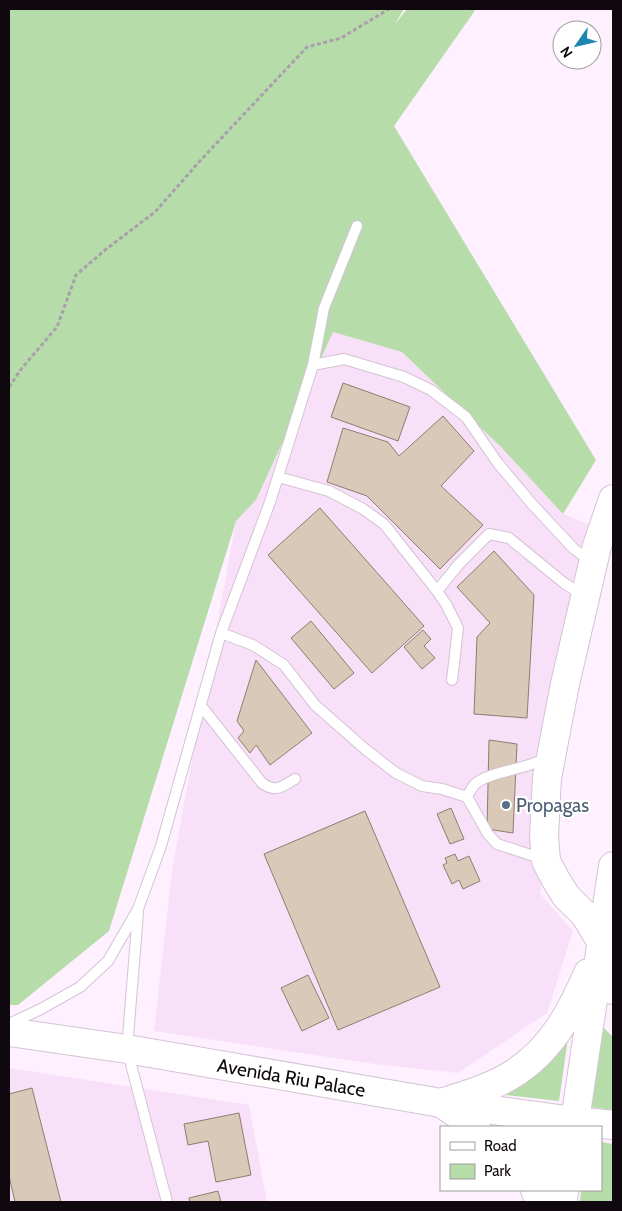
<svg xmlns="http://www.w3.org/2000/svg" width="622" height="1211" viewBox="0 0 622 1211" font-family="Cabin,sans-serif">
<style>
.built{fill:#f7e0f8}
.green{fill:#b5dca9}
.building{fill:#dac9b8;stroke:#8e7d6e}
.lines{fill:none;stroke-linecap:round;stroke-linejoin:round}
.lane-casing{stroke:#d4c3d4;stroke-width:12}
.secondary-casing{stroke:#d4c3d4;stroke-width:30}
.highway-casing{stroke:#d4c3d4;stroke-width:30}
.path{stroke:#aa9fab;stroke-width:3;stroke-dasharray:4 2.5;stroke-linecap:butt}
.lane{stroke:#fff;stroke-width:10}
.secondary{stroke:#fff;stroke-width:28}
.highway{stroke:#fff;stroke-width:28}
.service-dot{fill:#5c6f8a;stroke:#fff;stroke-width:2}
.labels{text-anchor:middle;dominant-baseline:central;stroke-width:4.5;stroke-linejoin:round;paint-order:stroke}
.service-label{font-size:19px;fill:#4e5e75;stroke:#fff;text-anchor:start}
.street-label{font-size:19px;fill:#0f090f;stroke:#fff}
</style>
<rect width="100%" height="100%" fill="#fef0ff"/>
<!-- built -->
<path class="built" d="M 333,332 L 402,352 L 501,447 L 563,514 L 590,525 L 540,894 L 573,931 L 547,1013 L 458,1073 L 375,1064 L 154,1031 L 172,870 L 236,521 L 256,500 Z
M 9,1068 L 249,1105 L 267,1202 L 9,1202 Z"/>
<!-- green -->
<path class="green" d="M 9,9 L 404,9 L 395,24 L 407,9 L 476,9 L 394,126 L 596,460 L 563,514 L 501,447 L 402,352 L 333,332 L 256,500 L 236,521 L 109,931 L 18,1005 L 9,1005 Z
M 601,1025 L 613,1037 L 613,1110 L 590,1107 Z
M 568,1038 L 559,1101 L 498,1094 Z
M 601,1142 L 613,1144 L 613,1202 L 580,1202 L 581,1190 L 601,1190 Z"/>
<!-- building -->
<path class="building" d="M 343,383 L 410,407 L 398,441 L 331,417 Z
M 443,416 L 474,451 L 441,486 L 483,525 L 440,569 L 367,496 L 327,482 L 343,428 L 388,442 L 399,456 Z
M 320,508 L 424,626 L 372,673 L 268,555 Z
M 494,551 L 534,595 L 527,718 L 474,714 L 477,637 L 490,623 L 457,587 Z
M 311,621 L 354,673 L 334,689 L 291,638 Z
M 423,630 L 431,639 L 424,646 L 435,658 L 422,669 L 404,647 Z
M 256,660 L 312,733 L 270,765 L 256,745 L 250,753 L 238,738 L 244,731 L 237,721 Z
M 489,740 L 517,744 L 513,833 L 487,829 Z
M 451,808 L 464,839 L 450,844 L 437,814 Z
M 365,811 L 440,987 L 338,1030 L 264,854 Z
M 455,854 L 458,861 L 469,856 L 480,881 L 463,889 L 459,880 L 452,884 L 443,865 L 447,863 L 445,858 Z
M 308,975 L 329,1018 L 302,1031 L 281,988 Z
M 32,1088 L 61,1202 L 15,1202 L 9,1176 L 9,1094 Z
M 239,1113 L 251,1175 L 216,1182 L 208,1141 L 188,1145 L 184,1124 Z
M 218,1191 L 221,1202 L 190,1202 L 189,1198 Z"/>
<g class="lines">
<defs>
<path id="lane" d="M 313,365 L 344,359 L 404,377 L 431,390 L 466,417 L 497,462 L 532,504 L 574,549 L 592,562
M 278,477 L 329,491 L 363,509 L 384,524 L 437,591 L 446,604 L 458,628 L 452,680
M 437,591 L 459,564 L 489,534 L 509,538 L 564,583 L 584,596
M 221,633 L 253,645 L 284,665 L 315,705 L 365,749 L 396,773 L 422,786 L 442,789 L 467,797 L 488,834 L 497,844 L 543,859
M 202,707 L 262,783 C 276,793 281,787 295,779
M 467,797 C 469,793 472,787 475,784 C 490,771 526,770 546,758
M 138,913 L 127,1049 L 167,1202
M 9,1024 L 41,1009 L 80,987 L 108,961 L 138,909 L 161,846 L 221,633 L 270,502 L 313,365 L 324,308 L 357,226"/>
<g id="secondary">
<path id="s1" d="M 9,1032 L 127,1049 L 441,1103 L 574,1121"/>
</g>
<path id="highway" d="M 613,499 L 597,546 L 565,684 L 547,778 L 544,835 L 546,861 L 556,880 L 566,896 L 585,915 L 602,943 L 613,990
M 441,1103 C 465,1095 491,1088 513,1074 C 551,1050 571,1013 588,973
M 441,1103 L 476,1127
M 574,1121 L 613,1125
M 574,1127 L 613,866
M 535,1190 L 540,1202
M 563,1202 L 564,1190"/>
</defs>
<!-- lane casing -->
<use href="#lane" class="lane-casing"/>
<!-- secondary casing -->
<use href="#secondary" class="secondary-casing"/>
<!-- highway casing -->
<use href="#highway" class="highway-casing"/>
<!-- path -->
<path class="path" d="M 9,387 L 22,368 L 57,327 L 76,275 L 105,250 L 155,212 L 199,162 L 307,47 L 341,38 L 389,9"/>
<!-- lane -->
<use href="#lane" class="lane"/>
<!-- secondary -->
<use href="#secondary" class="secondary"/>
<!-- highway -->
<use href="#highway" class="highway"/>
</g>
<!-- markers -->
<circle class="service-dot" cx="506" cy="805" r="5"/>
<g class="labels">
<!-- service labels -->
<g class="service-label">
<text x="516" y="805">Propagas</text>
</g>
<!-- street labels -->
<g class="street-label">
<text stroke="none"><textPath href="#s1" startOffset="286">Avenida Riu Palace</textPath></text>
</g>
</g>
<!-- border -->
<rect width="622" height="1211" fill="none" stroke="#0f090f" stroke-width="20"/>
<!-- legend -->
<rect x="440" y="1126" width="162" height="65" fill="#ffffff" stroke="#9f9d9f"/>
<rect x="450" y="1142" width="25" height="8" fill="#ffffff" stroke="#9f9d9f"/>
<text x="484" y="1151" font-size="15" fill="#0f090f">Road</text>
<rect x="450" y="1164" width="25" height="15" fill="#b5dca9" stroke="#9f9d9f"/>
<text x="484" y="1176" font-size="15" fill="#0f090f">Park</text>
<!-- north arrow -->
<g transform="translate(577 45) rotate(236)"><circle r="24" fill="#ffffff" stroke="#9f9d9f"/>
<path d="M0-4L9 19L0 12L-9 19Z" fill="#1c86ae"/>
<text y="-8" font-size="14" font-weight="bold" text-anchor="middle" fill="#0f090f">N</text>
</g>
</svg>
